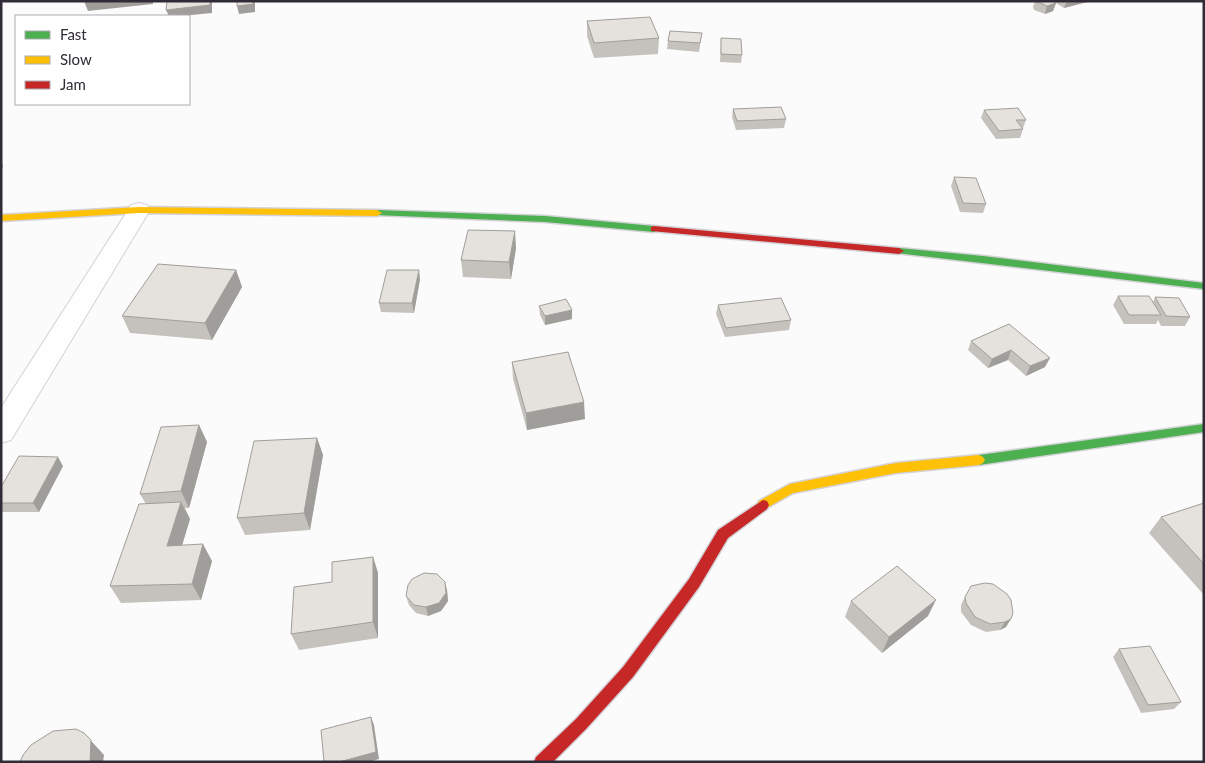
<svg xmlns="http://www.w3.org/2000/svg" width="1205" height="763" viewBox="0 0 1205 763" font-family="Lato,sans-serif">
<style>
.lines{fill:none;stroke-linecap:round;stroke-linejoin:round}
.street-casing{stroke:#d4d2d7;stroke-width:2}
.fast-casing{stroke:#d4d2d7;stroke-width:3}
.slow-casing{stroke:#d4d2d7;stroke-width:3}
.jam-casing{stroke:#d4d2d7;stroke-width:3}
.street{fill:#fefefe;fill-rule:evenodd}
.fast{fill:#4caf50;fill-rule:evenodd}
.slow{fill:#ffc107;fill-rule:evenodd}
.jam{fill:#c62828;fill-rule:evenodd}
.wall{fill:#c5c2bd}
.shaded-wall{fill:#a09e9a}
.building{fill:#e5e1dc;stroke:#a09e9a}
</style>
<rect width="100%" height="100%" fill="#fbfbfb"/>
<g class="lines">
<defs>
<path id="street" d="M 139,203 L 147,205 L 150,210 L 11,440 L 1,443 L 1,408 L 128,210 L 131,205 Z"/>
<path id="fast" d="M 377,210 L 545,216 L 654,226 L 659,229 L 654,232 L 545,222 L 374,215 L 372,213 Z
M 899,248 L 983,256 L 1204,283 L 1204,289 L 896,253 L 894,251 L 896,249 Z
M 1204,424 L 1204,432 L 979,465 L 975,463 L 973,460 L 975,457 L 979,455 Z"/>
<path id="slow" d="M 139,207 L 377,210 L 382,213 L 377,216 L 139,213 L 1,221 L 1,215 Z
M 979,455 L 983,457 L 985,460 L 983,463 L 979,465 L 896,473 L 793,493 L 763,510 L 759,509 L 757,505 L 759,501 L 790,484 L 896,463 Z"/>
<path id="jam" d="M 654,226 L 899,248 L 904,251 L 899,254 L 651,231 L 651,227 Z
M 763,500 L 767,501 L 769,505 L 767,509 L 728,538 L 699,587 L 633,677 L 586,729 L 553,762 L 534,762 L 536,757 L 576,719 L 623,667 L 689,579 L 718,530 Z"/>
</defs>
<!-- street casing -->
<use href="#street" class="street-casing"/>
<!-- fast casing -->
<use href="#fast" class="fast-casing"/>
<!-- slow casing -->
<use href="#slow" class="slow-casing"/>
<!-- jam casing -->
<use href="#jam" class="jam-casing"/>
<!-- street -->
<use href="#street" class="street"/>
<!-- fast -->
<use href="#fast" class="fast"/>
<!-- slow -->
<use href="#slow" class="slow"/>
<!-- jam -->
<use href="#jam" class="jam"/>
</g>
<!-- wall -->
<path class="wall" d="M 1035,1 L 1091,1 L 1064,8 L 1056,3 L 1053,11 L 1045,14 L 1034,10 L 1033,7 Z
M 587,21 L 659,38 L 658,54 L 594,58 L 587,36 Z
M 702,33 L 699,52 L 667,49 L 668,41 Z
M 721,38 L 742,55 L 741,63 L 720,62 Z
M 733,109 L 786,119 L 784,128 L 736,130 L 732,117 Z
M 984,110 L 1026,120 L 1023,128 L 1022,128 L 1023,129 L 1020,138 L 996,139 L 981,118 Z
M 954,177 L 986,204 L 983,213 L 960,212 L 951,186 Z
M 516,248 L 511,279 L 463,277 L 461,260 Z
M 236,270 L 242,287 L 212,340 L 130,333 L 122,316 Z
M 420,279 L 414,313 L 381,312 L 379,303 Z
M 1118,296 L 1153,302 L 1155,297 L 1190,317 L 1185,326 L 1161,326 L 1158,320 L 1156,324 L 1124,324 L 1113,305 Z
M 718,305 L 791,320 L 789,330 L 725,337 L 716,314 Z
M 539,306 L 572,310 L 572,319 L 545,325 L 540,315 Z
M 1009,324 L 1045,367 L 1026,376 L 1008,360 L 988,368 L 968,350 L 971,341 Z
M 512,362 L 585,419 L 527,430 L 513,379 Z
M 199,425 L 207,442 L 189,508 L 185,508 L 190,519 L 182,545 L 212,561 L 201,600 L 121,603 L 110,586 L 146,504 L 140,494 Z
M 317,438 L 323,455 L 310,530 L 245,535 L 237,518 Z
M 63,466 L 39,512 L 1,512 L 1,487 Z
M 1204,503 L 1204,595 L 1149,533 L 1161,517 Z
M 373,557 L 378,573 L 378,638 L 299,650 L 291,634 L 332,582 Z
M 447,590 L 448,601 L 441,611 L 428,616 L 416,613 L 409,605 L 406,596 Z
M 1007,594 L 1006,627 L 1000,630 L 986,632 L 971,625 L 961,612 L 961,605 L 965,597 Z
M 851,601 L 928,616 L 882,653 L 845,617 Z
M 1119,649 L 1181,702 L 1174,709 L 1141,713 L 1113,657 Z"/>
<!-- shaded-wall -->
<path class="shaded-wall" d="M 84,1 L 153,1 L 153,4 L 88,11 Z
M 210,1 L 212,1 L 212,13 L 181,16 L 169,16 L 166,10 Z
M 253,1 L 255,1 L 255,12 L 239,14 L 237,6 Z
M 1067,1 L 1091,1 L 1064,8 Z
M 1056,3 L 1053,11 L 1045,14 L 1047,6 Z
M 1,162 L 3,166 L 1,172 Z
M 515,231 L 516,248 L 511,279 L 509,262 Z
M 236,270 L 242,287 L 212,340 L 205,323 Z
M 419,270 L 420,279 L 414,313 L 412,303 Z
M 572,310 L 572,319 L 545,325 L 545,316 Z
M 1011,350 L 1008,360 L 988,368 L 992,359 Z
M 1050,358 L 1045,367 L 1026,376 L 1030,366 Z
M 584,402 L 585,419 L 527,430 L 526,413 Z
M 199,425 L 207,442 L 189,508 L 181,491 Z
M 317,438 L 323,455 L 310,530 L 304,513 Z
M 58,457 L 63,466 L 39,512 L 33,503 Z
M 181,502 L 190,519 L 177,562 L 167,546 Z
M 203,544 L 212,561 L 201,600 L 192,584 Z
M 373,557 L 378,573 L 378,638 L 373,622 Z
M 445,582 L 447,590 L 448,601 L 441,611 L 428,616 L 426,607 Z
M 936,600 L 928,616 L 882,653 L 889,637 Z
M 1011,619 L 1006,627 L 1000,630 L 1005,622 Z
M 371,717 L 374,725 L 379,759 L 369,762 L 339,762 Z
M 84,733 L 104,755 L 103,762 L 90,762 Z"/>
<!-- building -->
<path class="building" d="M 167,1 L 210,1 L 210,5 L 166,10 Z
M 237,1 L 253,1 L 253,4 L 237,6 Z
M 1036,1 L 1054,1 L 1056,3 L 1047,6 Z
M 650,17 L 659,38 L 594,43 L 587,21 Z
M 670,31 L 702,33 L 700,43 L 668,41 Z
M 721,38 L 741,39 L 742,55 L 721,54 Z
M 781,107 L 786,119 L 737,121 L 733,109 Z
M 1018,108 L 1026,120 L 1016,120 L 1023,129 L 999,131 L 984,110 Z
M 954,177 L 976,178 L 986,204 L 963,203 Z
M 468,230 L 515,231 L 509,262 L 461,260 Z
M 158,264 L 236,270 L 205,323 L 122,316 Z
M 387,270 L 419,270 L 412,303 L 379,303 Z
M 1118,296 L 1149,296 L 1161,315 L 1129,315 Z
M 1155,297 L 1179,298 L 1190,317 L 1166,316 Z
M 781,298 L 791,320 L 726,328 L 718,305 Z
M 566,299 L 572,310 L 545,316 L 539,306 Z
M 1009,324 L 1050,358 L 1030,366 L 1011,350 L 992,359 L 971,341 Z
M 568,352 L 584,402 L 526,413 L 512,362 Z
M 199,425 L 181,491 L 140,494 L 161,427 Z
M 317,438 L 304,513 L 237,518 L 254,441 Z
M 19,456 L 58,457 L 33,503 L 1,503 L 1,487 Z
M 181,502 L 167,546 L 203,544 L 192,584 L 110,586 L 139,504 Z
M 1204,503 L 1204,564 L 1161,517 Z
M 373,557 L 373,622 L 291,634 L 294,587 L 332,582 L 332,562 Z
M 897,566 L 936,600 L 889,637 L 851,601 Z
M 424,573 L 437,574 L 445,582 L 446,593 L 439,603 L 426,607 L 414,605 L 406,596 L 408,585 L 412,579 Z
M 985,583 L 993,584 L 1007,594 L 1011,600 L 1013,613 L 1011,619 L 1005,622 L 990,624 L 975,617 L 966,603 L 965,597 L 971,586 Z
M 1150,646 L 1181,702 L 1148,705 L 1119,649 Z
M 371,717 L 376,752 L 339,762 L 324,762 L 321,730 Z
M 76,729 L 84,733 L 91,740 L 90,762 L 20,762 L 23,755 L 31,745 L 53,731 Z"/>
<!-- border -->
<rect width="1205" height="763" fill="none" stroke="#302b37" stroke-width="5"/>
<!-- legend -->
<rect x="15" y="15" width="175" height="90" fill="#ffffff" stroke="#acaaaf"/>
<rect x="25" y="31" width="25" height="8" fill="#4caf50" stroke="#acaaaf"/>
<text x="60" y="40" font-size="15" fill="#302b37">Fast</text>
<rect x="25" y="56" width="25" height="8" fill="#ffc107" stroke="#acaaaf"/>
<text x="60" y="65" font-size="15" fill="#302b37">Slow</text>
<rect x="25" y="81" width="25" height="8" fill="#c62828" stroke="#acaaaf"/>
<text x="60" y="90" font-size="15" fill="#302b37">Jam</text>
</svg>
